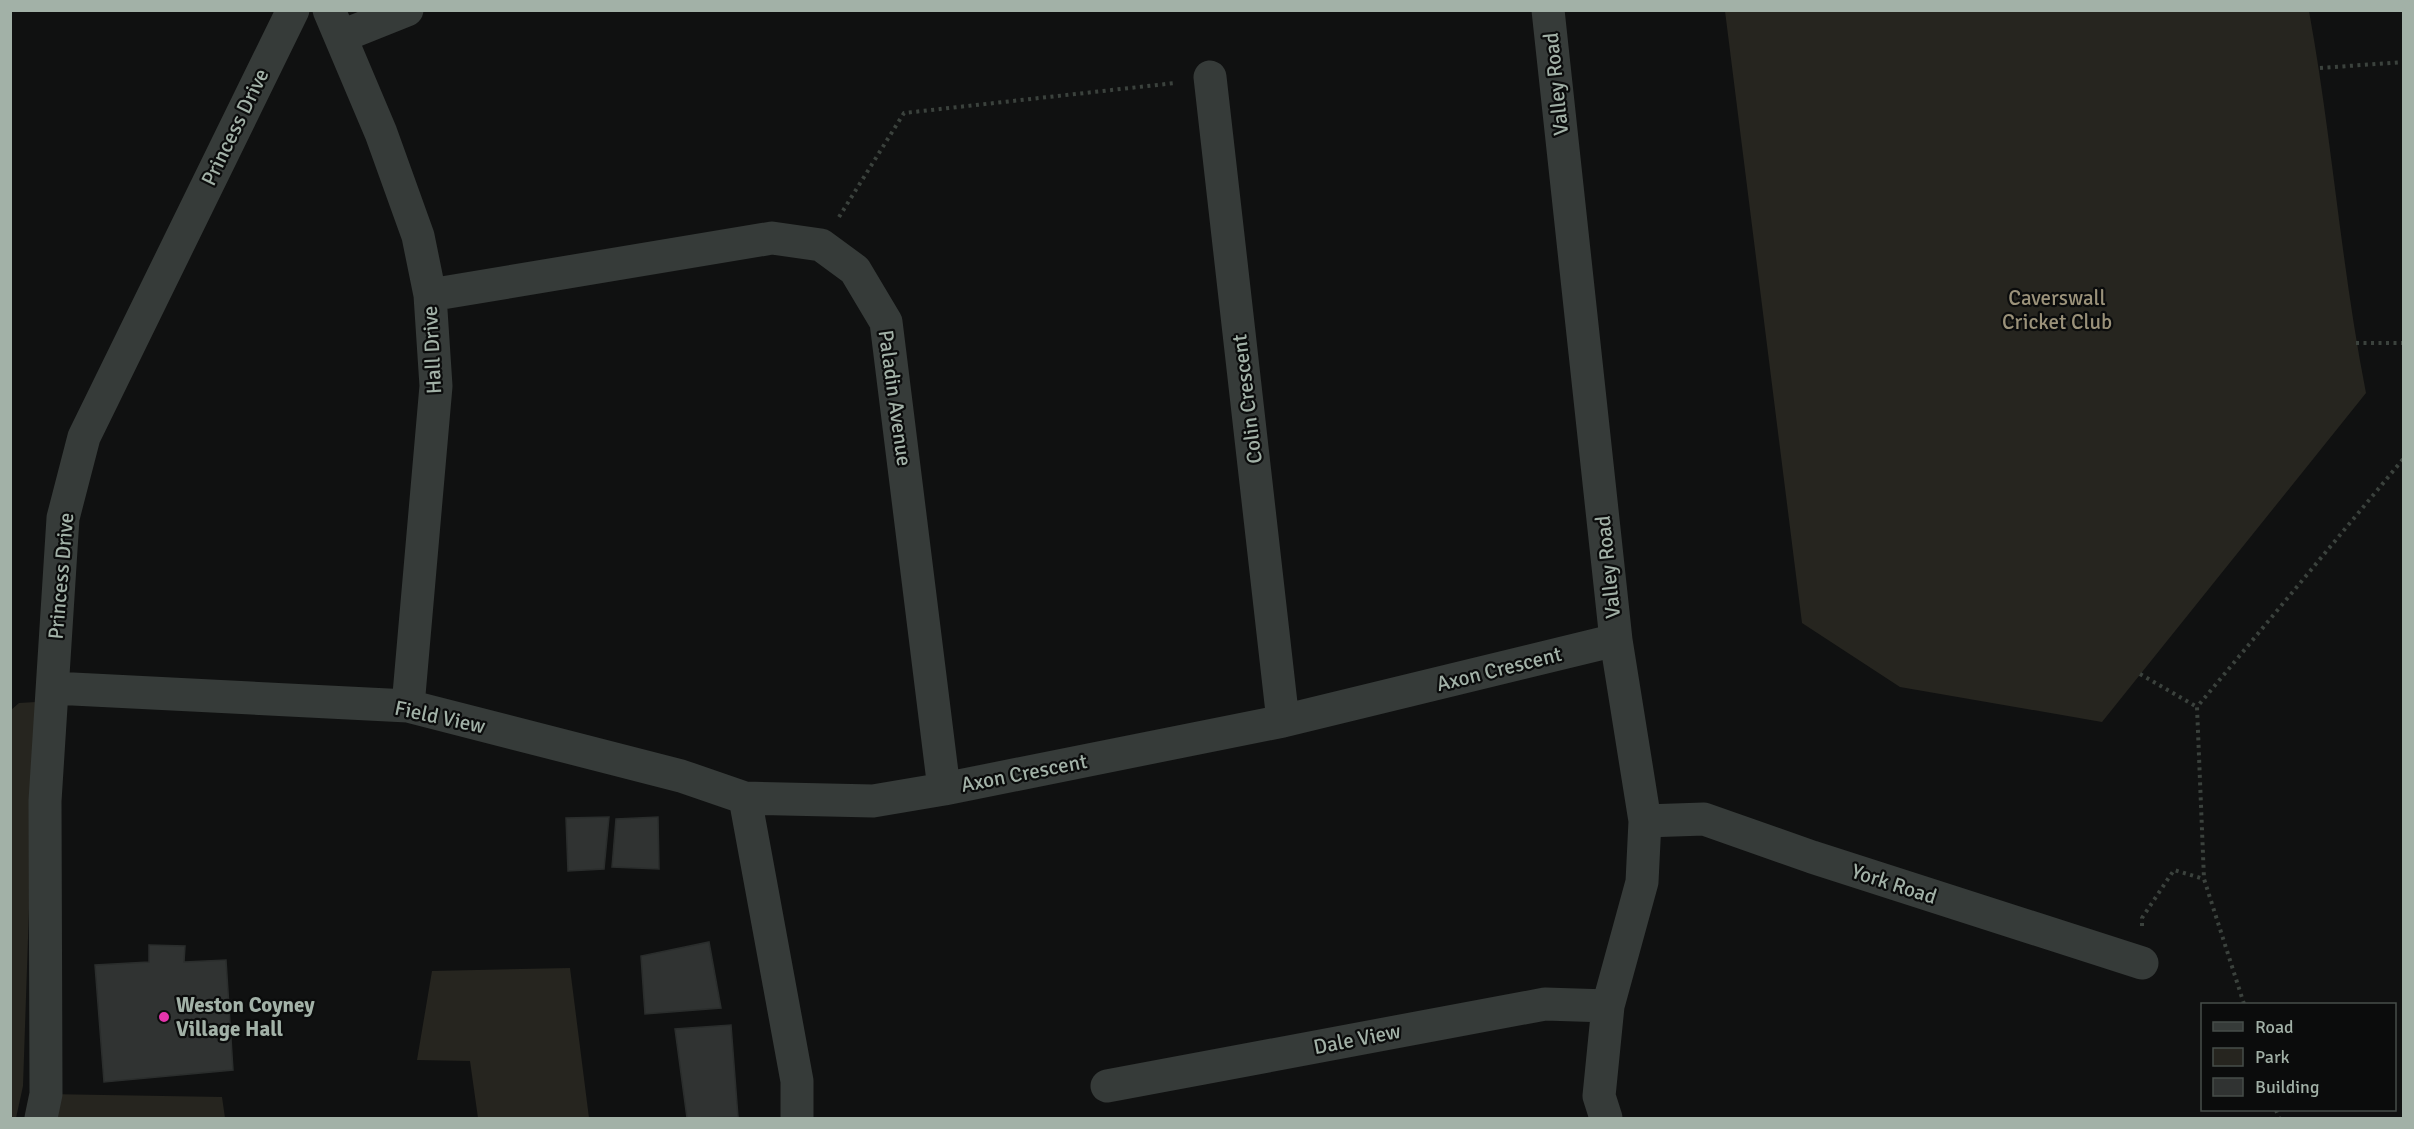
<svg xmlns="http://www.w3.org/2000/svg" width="2414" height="1129" viewBox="0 0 2414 1129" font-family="Signika,sans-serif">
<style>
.green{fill:#26251f}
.building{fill:#303332;stroke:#2a2d2c;stroke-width:1.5}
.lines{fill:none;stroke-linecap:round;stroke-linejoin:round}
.path{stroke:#3b423d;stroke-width:4;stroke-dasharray:3 4.5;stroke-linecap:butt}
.street{stroke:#363b39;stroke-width:33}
.poi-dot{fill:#e435ac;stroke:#0b0c0c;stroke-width:2}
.labels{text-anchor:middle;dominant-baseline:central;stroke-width:4.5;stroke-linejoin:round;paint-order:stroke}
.street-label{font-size:21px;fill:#a2b1a7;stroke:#0b0c0c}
.park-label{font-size:21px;fill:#9b927a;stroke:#0b0c0c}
.poi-label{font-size:21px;font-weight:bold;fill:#a2b1a7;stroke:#0b0c0c;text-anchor:start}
</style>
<rect width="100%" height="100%" fill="#101111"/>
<!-- green -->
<path class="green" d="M 1725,11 L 2309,11 C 2332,137 2341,266 2366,393 L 2102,722 L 1900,687 L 1802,623 Z
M 36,702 L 23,1086 L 16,1118 L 11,1118 L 11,710 L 19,703 Z
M 570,968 L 589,1118 L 478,1118 L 470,1061 L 417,1060 L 432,971 Z
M 46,1094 L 222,1097 L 225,1118 L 41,1118 Z"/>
<!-- building -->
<path class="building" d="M 609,817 L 604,869 L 568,871 L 566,818 Z
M 658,817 L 659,869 L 612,867 L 616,819 Z
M 709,942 L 721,1008 L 645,1014 L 641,956 Z
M 149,945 L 185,946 L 184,962 L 226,960 L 233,1070 L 104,1082 L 95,965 L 149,962 Z
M 731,1025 L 738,1117 L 687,1118 L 675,1029 Z"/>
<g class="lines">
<!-- path -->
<path class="path" d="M 2320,68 L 2404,62
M 839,217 L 904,113 L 1175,83
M 2356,343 L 2404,343
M 2140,674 L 2197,707
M 2142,926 L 2142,918 L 2174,870 L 2204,879
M 2244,1004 L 2204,879 L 2197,707 L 2404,458
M 2276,1110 L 2279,1118"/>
<!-- street -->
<path class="street" d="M 329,10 L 381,133 L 418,236 L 430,295 L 436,386 L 408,706
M 1548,10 L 1616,640 L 1645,821 L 1642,882 L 1608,1006 L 1599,1096 L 1606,1118
M 342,36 L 407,10
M 1210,77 L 1283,721
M 430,295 L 772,238 L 821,245 L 855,270 L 886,322 L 944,789
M 53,688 L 408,706 L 681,776 L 745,798 L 873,801 L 944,789 L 1283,721 L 1616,640
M 745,798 L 797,1081 L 797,1118
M 1645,821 L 1704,819 L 1812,857 L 2142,963
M 1107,1086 L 1545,1004 L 1608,1006
M 41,1118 L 46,1094 L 45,801 L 63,518 L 84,437 L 293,10"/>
</g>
<!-- markers -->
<circle class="poi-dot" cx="164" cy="1017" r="6"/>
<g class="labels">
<!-- street labels -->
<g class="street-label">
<text transform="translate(1556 84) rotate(-96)">Valley Road</text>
<text transform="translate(235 127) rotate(-64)">Princess Drive</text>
<text transform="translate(432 350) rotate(-93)">Hall Drive</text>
<text transform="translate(895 398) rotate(82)">Paladin Avenue</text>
<text transform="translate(1247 399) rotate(-97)">Colin Crescent</text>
<text transform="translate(1608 567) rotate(-96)">Valley Road</text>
<text transform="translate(61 576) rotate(-85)">Princess Drive</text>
<text transform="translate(1499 669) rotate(-14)">Axon Crescent</text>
<text transform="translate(440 717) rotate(12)">Field View</text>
<text transform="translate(1024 773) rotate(-11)">Axon Crescent</text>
<text transform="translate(1894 884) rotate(18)">York Road</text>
<text transform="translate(1357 1039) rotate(-11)">Dale View</text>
</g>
<!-- park labels -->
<g class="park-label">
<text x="2057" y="298">Caverswall<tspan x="2057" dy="24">Cricket Club</tspan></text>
</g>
<!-- poi labels -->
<g class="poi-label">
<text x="176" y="1005">Weston Coyney<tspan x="176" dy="24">Village Hall</tspan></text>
</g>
</g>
<!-- border -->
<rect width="2414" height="1129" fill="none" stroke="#a2b1a7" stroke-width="24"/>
<!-- legend -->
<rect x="2201" y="1003" width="195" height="108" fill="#0b0c0c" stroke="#474e4a" stroke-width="1.5"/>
<rect x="2213" y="1022" width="30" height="9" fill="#363b39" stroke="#474e4a" stroke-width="1.5"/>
<text x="2255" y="1033" font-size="18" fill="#a2b1a7">Road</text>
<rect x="2213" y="1048" width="30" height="18" fill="#26251f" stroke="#474e4a" stroke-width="1.5"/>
<text x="2255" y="1063" font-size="18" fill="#a2b1a7">Park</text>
<rect x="2213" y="1078" width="30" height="18" fill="#303332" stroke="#474e4a" stroke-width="1.5"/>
<text x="2255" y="1093" font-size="18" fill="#a2b1a7">Building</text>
</svg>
